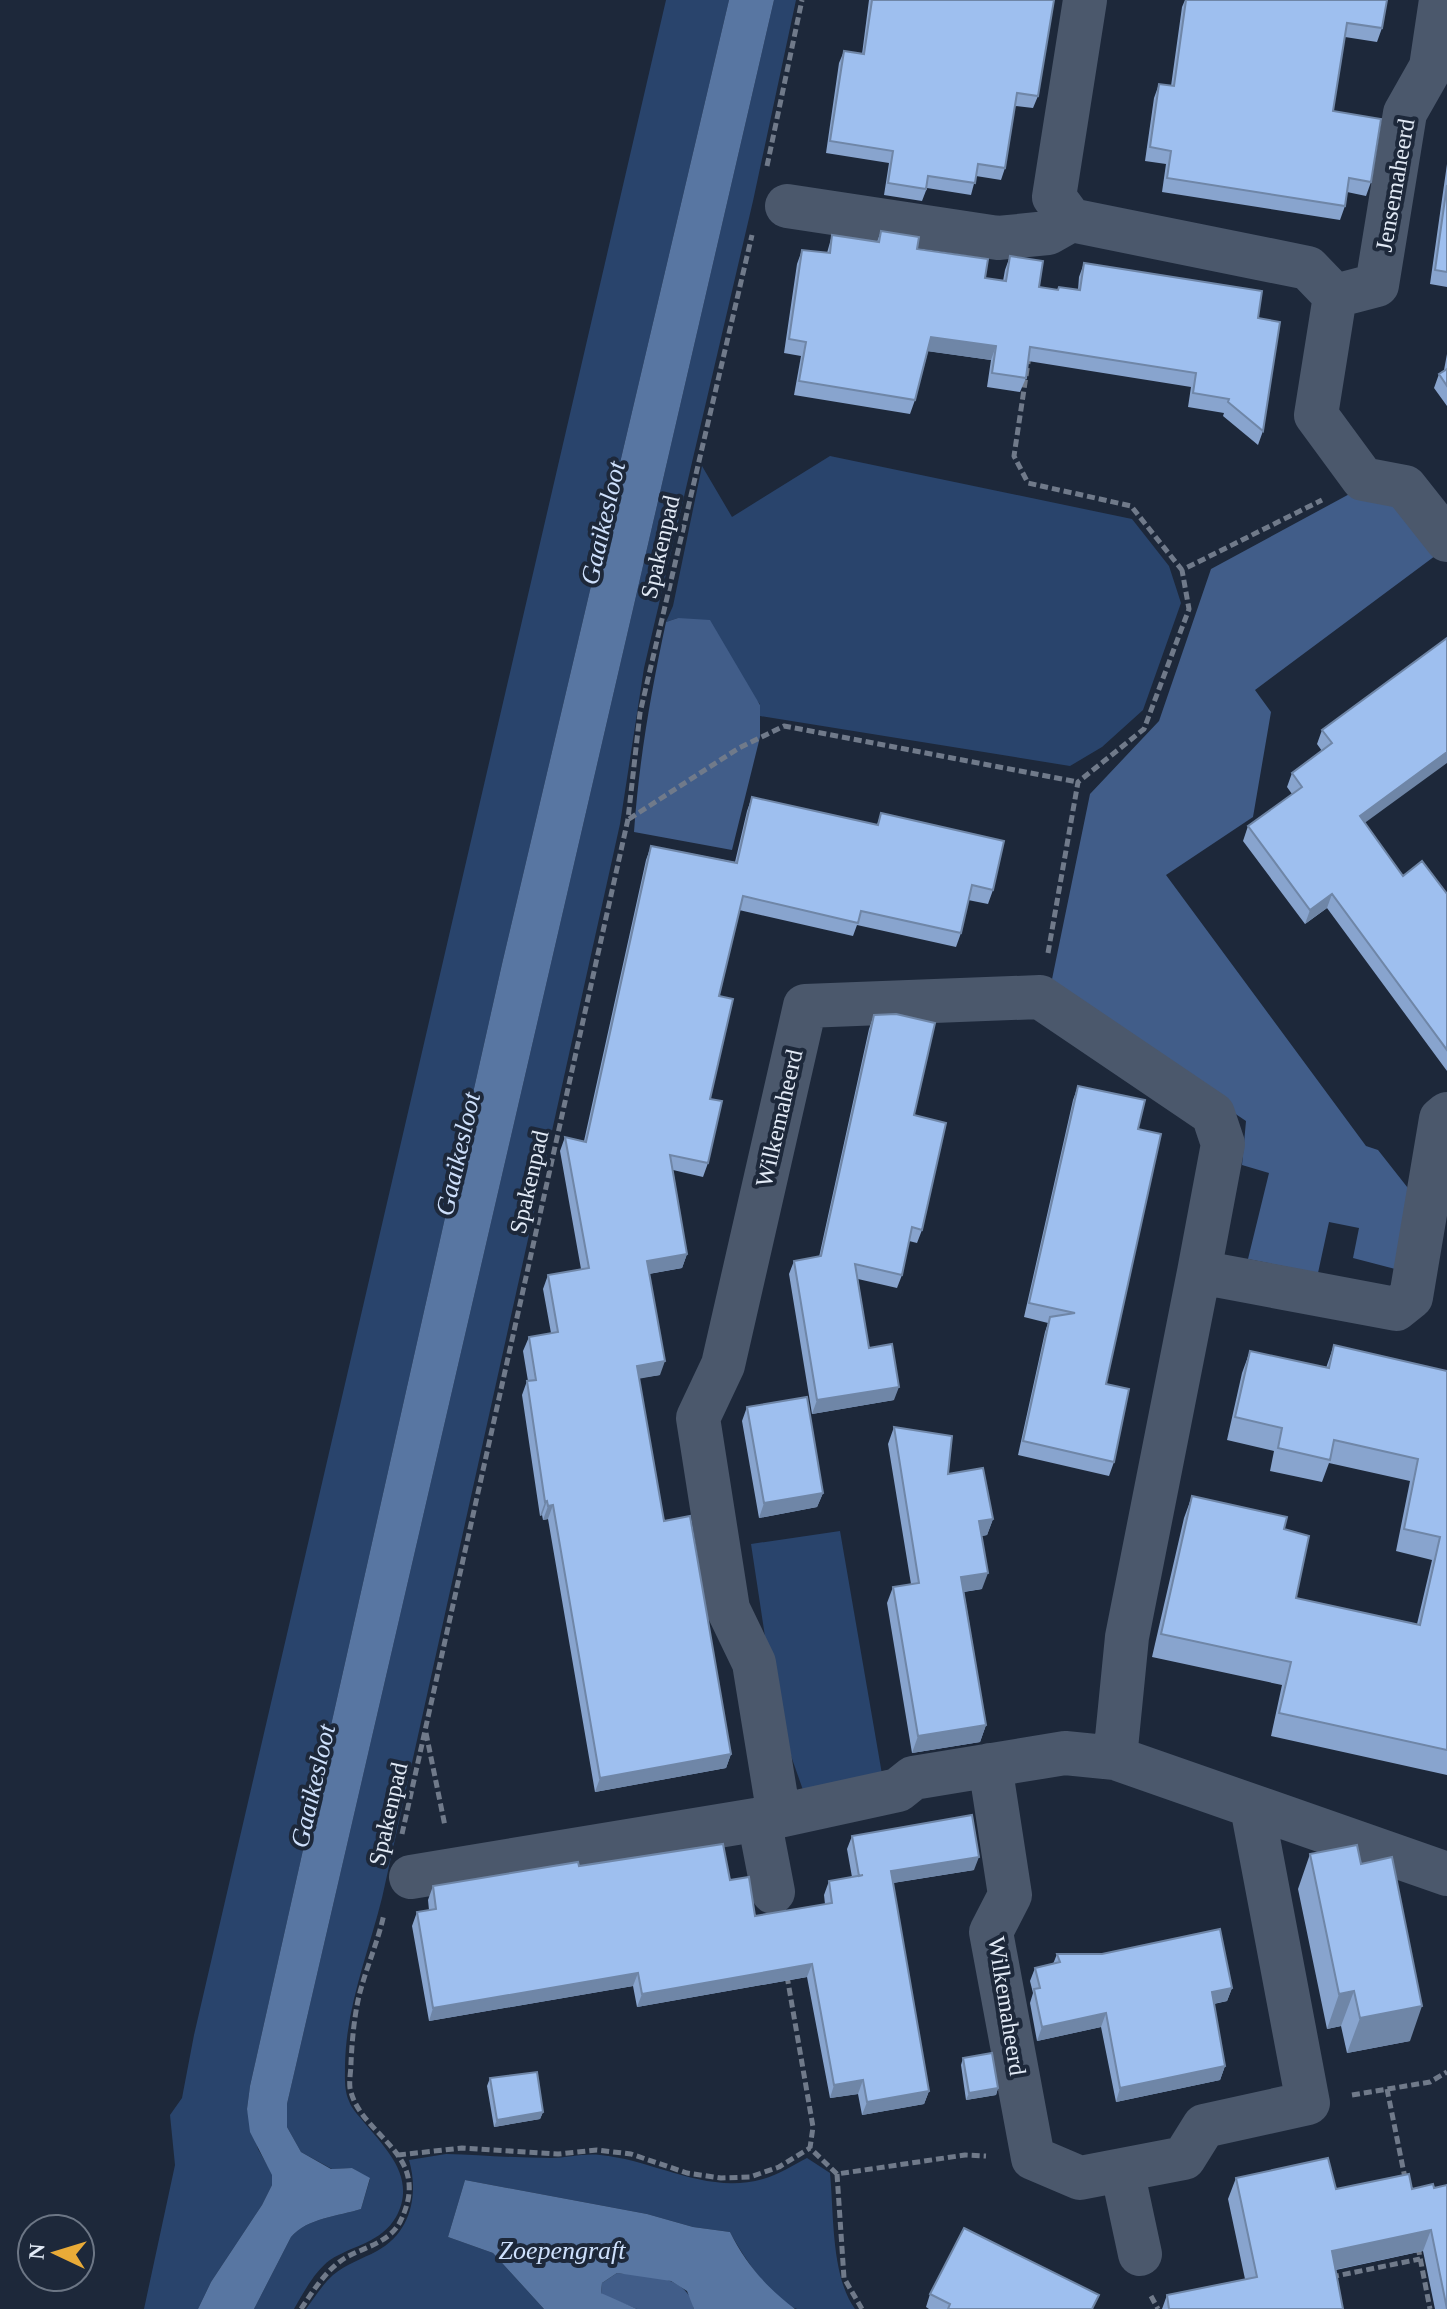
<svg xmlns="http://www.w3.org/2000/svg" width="1447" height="2309" viewBox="0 0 1447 2309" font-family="Georgia,serif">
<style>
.green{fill:#29446c}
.forest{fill:#415d89}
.water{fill:#5876a2}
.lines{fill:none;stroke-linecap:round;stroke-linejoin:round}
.path{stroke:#707a8a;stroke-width:5;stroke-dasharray:8 4;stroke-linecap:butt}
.minor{stroke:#4b586c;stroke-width:44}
.wall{fill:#88a4ce}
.shaded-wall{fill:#6f86a7}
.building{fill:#9ebfef;stroke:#6f86a7;stroke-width:2}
.labels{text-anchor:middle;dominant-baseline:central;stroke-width:8;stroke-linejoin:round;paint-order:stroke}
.street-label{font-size:24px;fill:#e2eaf6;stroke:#1d283a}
.water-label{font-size:26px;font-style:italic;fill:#cee0fc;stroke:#1d283a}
</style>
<rect width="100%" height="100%" fill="#1d283a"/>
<!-- green -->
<path class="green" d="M 666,0 L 729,0 L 502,964 L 250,2086 L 247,2109 L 258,2149 L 273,2175 L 272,2185 L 262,2205 L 211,2282 L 198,2309 L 144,2309 L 175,2165 L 170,2115 L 182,2098 L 194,2035 Z
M 774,0 L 796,0 L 753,201 L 644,668 L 620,824 L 382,1898 C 368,1954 346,2007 345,2065 C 345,2077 344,2090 349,2101 C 352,2109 358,2115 363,2121 C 387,2150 417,2178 396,2217 C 381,2243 353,2245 330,2260 C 314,2272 304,2292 294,2309 L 254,2309 L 291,2237 C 307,2218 339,2216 361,2209 L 370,2179 L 352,2168 L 332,2169 L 301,2152 L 287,2127 L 287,2104 Z
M 830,456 L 1132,519 L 1169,566 L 1181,603 L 1143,710 L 1102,747 L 1070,766 L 760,716 L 760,704 L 678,618 L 666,622 L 673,606 L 702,466 L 732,517 Z
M 840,1531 L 883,1780 L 803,1790 L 777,1716 L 751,1544 Z
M 446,2154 C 481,2155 516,2158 551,2158 C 567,2158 584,2153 600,2155 C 655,2160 706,2195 763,2179 C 778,2175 793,2165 807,2158 L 830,2173 C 834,2214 831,2276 855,2309 C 839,2309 811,2309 797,2309 C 773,2303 741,2253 730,2232 L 693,2227 L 647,2214 L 465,2180 L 448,2237 L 493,2253 L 544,2309 L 306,2309 C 314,2298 323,2284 333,2275 C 346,2264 362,2259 377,2251 C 411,2233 419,2194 409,2160 Z"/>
<!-- forest -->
<path class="forest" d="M 1355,491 L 1397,499 L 1439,553 L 1255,690 L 1271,712 L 1253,817 L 1166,875 L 1366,1146 L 1378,1150 L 1415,1197 L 1399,1270 L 1353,1258 L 1359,1228 L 1329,1222 L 1318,1273 L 1248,1259 L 1269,1173 L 1242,1165 L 1246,1121 L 1050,989 L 1090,794 L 1159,721 L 1211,569 Z
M 678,618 L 710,620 L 760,705 L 760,737 L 732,850 L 634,832 C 639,760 651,692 666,622 Z
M 617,2273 C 646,2276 688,2274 694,2309 L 637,2309 L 605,2296 L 601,2293 L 602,2283 Z"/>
<!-- water -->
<path class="water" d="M 729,0 L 774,0 L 287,2104 L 287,2127 L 301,2152 L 331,2169 L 352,2168 L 370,2178 L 361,2209 C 339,2216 307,2218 291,2237 L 254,2309 L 198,2309 L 211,2282 L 262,2205 L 272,2185 L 272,2175 L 250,2132 L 247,2109 L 250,2086 L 502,964 Z
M 465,2180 L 647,2214 L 693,2227 L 730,2232 C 746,2264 767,2288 795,2309 L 694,2309 L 687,2291 L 671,2281 L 617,2273 L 602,2283 L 601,2293 L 637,2309 L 544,2309 L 493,2253 L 448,2237 Z"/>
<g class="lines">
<!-- path -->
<path class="path" d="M 767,166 L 802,0
M 1029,356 L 1014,456 L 1028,483 L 1131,506 L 1182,570
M 629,819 L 739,748 L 784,726 L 1078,782
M 1048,953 L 1078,782 L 1144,729 L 1189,609 L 1182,570 L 1322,500
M 426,1733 L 445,1826
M 402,1834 L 628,819 L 640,713 L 752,235
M 787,1976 L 813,2127 L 810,2148 L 837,2174 L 965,2155 L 986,2156
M 1387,2089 L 1405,2178
M 1352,2095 L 1430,2082 L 1447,2072
M 398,2155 L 462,2148 L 558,2154 L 597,2150 L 631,2154 L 687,2173 L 721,2178 L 750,2177 L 779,2167 L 810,2148
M 837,2174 L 844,2278 L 862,2309
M 1418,2247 L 1430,2309
M 1331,2277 L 1420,2259
M 1151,2296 L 1158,2309
M 301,2309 C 313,2291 326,2270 345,2258 C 364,2247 389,2243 400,2222 C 435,2152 360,2138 350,2088 C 349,2080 351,2071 351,2063 C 352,2041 354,2018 359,1996 C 366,1968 378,1942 384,1914"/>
<!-- minor -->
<path class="minor" d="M 787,206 L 998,238 L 1048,233 L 1071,220 L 1308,268 L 1335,296 L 1377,285 L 1405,113 L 1431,67 L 1441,0
M 1071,220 L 1054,197 L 1085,0
M 1335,296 L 1316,415 L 1363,479 L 1405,487 L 1447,540
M 1447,1114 L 1441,1119 L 1411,1297 L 1396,1309 L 1199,1272 L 1223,1144 L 1213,1114 L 1040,997 L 805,1006 L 723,1365 L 698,1418 L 728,1609 L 754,1663 L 779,1816 L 898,1790 L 913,1778 L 1065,1753 L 1115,1758 L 1447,1874
M 1115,1758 L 1127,1637 L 1199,1272
M 990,1765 L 1010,1895 L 991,1932 L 1033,2158 L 1080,2178 L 1184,2158 L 1204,2126 L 1308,2103 L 1252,1807
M 759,1819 L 773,1892
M 411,1877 L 779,1816
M 1122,2170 L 1140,2254"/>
</g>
<!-- wall -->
<path class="wall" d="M 869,0 L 1054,0 L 1038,96 L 1033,108 L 1015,106 L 1005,168 L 1001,180 L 976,176 L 971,195 L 927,188 L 922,201 L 884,195 L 889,163 L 826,153 L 839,63 L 844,51 L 862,54 Z
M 1185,0 L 1387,0 L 1382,28 L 1377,42 L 1345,37 L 1333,111 L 1371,182 L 1366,196 L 1347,192 L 1345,206 L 1340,220 L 1162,192 L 1166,164 L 1145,161 L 1154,98 L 1159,84 L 1171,86 L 1182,7 Z
M 1447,164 L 1447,287 L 1430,284 Z
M 881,231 L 917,249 L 985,278 L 1003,281 L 1005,270 L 1010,256 L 1039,287 L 1057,290 L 1078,290 L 1079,277 L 1084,263 L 1258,318 L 1263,431 L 1258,445 L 1223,416 L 1224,413 L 1188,407 L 1191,387 L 1028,361 L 1026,378 L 1020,392 L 987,387 L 991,360 L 928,351 L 915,400 L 910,414 L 794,395 L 801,356 L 784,353 L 797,264 L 802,250 L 827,253 L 832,235 L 877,242 Z
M 1447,354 L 1447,406 L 1434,388 L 1439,374 L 1444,370 Z
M 1447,638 L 1365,823 L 1403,876 L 1447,894 L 1447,1071 L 1327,908 L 1305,924 L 1243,841 L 1248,826 L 1292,794 L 1287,787 L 1292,773 L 1322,751 L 1317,744 L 1322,730 Z
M 752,797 L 877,825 L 881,813 L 993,890 L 988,904 L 968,900 L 961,933 L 956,947 L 857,925 L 853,936 L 739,910 L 719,996 L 710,1099 L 708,1163 L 703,1177 L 673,1170 L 687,1254 L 682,1268 L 649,1274 L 660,1375 L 639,1378 L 664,1521 L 731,1754 L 726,1768 L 595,1792 L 548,1519 L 543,1520 L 542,1515 L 540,1516 L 522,1395 L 527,1381 L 528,1381 L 523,1351 L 529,1337 L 551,1333 L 543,1289 L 548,1275 L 581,1269 L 560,1151 L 565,1137 L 584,1141 L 646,860 L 651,846 L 735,862 L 747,811 Z
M 874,1015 L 914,1115 L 922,1230 L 917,1243 L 909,1241 L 902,1275 L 897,1288 L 858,1279 L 869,1348 L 894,1400 L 812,1414 L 789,1274 L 794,1261 L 819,1257 L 869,1029 Z
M 1078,1086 L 1138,1129 L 1106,1384 L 1114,1462 L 1109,1476 L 1018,1455 L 1045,1332 L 1048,1323 L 1024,1317 L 1073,1100 Z
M 1334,1345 L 1447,1371 L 1447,1775 L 1271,1736 L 1282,1685 L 1152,1657 L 1184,1518 L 1192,1496 L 1284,1529 L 1296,1598 L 1417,1624 L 1432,1560 L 1396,1551 L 1410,1481 L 1329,1463 L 1322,1482 L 1270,1471 L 1274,1451 L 1227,1440 L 1242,1373 L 1250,1351 L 1326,1368 Z
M 747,1407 L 823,1493 L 817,1507 L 759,1518 L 742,1421 Z
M 894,1427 L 948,1474 L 993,1519 L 987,1535 L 981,1536 L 982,1589 L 964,1592 L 986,1725 L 980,1742 L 912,1753 L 887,1603 L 893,1587 L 911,1584 L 888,1444 Z
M 852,1836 L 974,1870 L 893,1883 L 929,2091 L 924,2104 L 862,2115 L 858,2094 L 830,2098 L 807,1977 L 637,2007 L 633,1986 L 429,2021 L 412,1926 L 417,1912 L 429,1910 L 428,1900 L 433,1886 L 579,1866 L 730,1880 L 755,1916 L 825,1904 L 824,1895 L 829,1881 L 852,1877 L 847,1849 Z
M 1310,1854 L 1410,2041 L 1347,2053 L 1341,2026 L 1327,2029 L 1298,1889 Z
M 1057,1954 L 1232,1988 L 1227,2001 L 1214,2004 L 1225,2066 L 1220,2080 L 1116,2102 L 1101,2027 L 1037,2041 L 1030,2003 L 1033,1993 L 1030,1981 L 1035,1968 L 1053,1964 Z
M 963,2058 L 998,2088 L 996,2095 L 966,2100 L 961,2065 Z
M 490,2078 L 543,2112 L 540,2119 L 494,2127 L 487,2086 Z
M 1236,2178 L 1336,2189 L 1412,2189 L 1433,2184 L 1447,2309 L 1435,2309 L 1423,2251 L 1336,2270 L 1343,2309 L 1162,2309 L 1167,2295 L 1245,2279 L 1228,2199 Z
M 930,2294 L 1094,2309 L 929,2309 L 926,2307 Z"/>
<!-- shaded-wall -->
<path class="shaded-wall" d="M 931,337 L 996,346 L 991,360 L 926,351 Z
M 1447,752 L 1447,763 L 1355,830 L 1360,816 Z
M 1332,894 L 1327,908 L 1305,924 L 1310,910 Z
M 687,1254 L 682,1268 L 642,1275 L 647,1261 Z
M 665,1361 L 660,1375 L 632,1380 L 637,1366 Z
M 899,1387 L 894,1400 L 812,1414 L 817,1400 Z
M 823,1493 L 817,1507 L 759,1518 L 764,1503 Z
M 547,1501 L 542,1515 L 540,1516 L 545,1502 Z
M 553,1505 L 548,1519 L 543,1520 L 548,1506 Z
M 993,1519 L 987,1535 L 973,1538 L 979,1521 Z
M 988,1573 L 982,1589 L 955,1593 L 961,1577 Z
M 986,1725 L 980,1742 L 912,1753 L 918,1736 Z
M 731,1754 L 726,1768 L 595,1792 L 600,1778 Z
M 979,1857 L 974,1870 L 886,1884 L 891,1871 Z
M 812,1964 L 807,1977 L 637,2007 L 642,1994 Z
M 638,1973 L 633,1986 L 429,2021 L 433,2008 Z
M 1232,1988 L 1227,2001 L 1207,2005 L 1212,1992 Z
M 1354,1991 L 1341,2026 L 1327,2029 L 1339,1994 Z
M 1422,2006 L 1410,2041 L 1347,2053 L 1360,2018 Z
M 1106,2013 L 1101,2027 L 1037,2041 L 1042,2027 Z
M 1225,2066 L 1220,2080 L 1116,2102 L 1120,2088 Z
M 863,2080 L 858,2094 L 830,2098 L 834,2085 Z
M 998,2088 L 996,2095 L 966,2100 L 969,2093 Z
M 929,2091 L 924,2104 L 862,2115 L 867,2102 Z
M 543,2112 L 540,2119 L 494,2127 L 497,2120 Z
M 1431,2230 L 1423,2251 L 1324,2272 L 1332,2251 Z"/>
<!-- building -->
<path class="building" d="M 872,0 L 1054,0 L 1038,96 L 1017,93 L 1005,168 L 978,164 L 975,183 L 928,176 L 926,189 L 888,183 L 893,151 L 830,141 L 844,51 L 864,54 Z
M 1186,0 L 1387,0 L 1382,28 L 1347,23 L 1333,111 L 1381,119 L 1371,182 L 1349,178 L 1345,206 L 1167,178 L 1171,151 L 1150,147 L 1159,84 L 1174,86 Z
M 1447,185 L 1447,272 L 1435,270 Z
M 881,231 L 919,237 L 917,249 L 988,259 L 985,278 L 1006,281 L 1010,256 L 1043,261 L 1039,287 L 1058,290 L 1059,287 L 1080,290 L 1084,263 L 1262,291 L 1258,318 L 1280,322 L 1263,431 L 1228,402 L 1229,399 L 1193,393 L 1196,373 L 1030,347 L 1026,378 L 992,373 L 996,346 L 931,337 L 915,400 L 799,381 L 806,342 L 789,339 L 802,250 L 830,253 L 832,235 L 879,242 Z
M 1447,369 L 1447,386 L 1439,374 Z
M 1447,638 L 1447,752 L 1360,816 L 1403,876 L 1422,861 L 1447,894 L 1447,1050 L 1332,894 L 1310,910 L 1248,826 L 1302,787 L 1292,773 L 1332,743 L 1322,730 Z
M 752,797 L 878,825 L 881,813 L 1004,841 L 993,890 L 972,885 L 961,933 L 861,911 L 858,923 L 743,896 L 719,996 L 733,999 L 710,1099 L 722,1101 L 708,1163 L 670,1155 L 687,1254 L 647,1261 L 665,1361 L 637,1366 L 664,1521 L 690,1516 L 731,1754 L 600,1778 L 553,1505 L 548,1506 L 547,1501 L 545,1502 L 527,1381 L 536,1380 L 529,1337 L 558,1332 L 548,1275 L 589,1268 L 565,1137 L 586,1142 L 651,846 L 737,863 Z
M 896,1014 L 935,1023 L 914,1115 L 946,1123 L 922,1230 L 912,1227 L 902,1275 L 855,1264 L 869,1348 L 892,1344 L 899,1387 L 817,1400 L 794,1261 L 821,1256 L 874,1015 Z
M 1078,1086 L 1145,1100 L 1138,1129 L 1161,1134 L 1106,1384 L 1129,1389 L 1114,1462 L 1023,1441 L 1050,1317 L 1075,1313 L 1029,1303 Z
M 1334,1345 L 1447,1371 L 1447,1750 L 1279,1713 L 1291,1662 L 1161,1634 L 1192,1496 L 1287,1517 L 1284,1529 L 1309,1536 L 1296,1598 L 1420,1625 L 1440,1537 L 1404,1529 L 1418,1459 L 1334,1440 L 1330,1460 L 1278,1448 L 1282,1428 L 1235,1417 L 1250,1351 L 1329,1368 Z
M 807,1397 L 823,1493 L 764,1503 L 747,1407 Z
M 894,1427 L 952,1436 L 948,1474 L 983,1468 L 993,1519 L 979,1521 L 988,1573 L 961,1577 L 986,1725 L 918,1736 L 893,1587 L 919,1583 Z
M 972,1815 L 979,1857 L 891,1871 L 929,2091 L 867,2102 L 863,2080 L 834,2085 L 812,1964 L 642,1994 L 638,1973 L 433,2008 L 417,1912 L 436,1909 L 433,1886 L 578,1862 L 579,1866 L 723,1844 L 730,1880 L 749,1877 L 755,1916 L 832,1903 L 829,1881 L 863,1875 L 859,1876 L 852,1836 Z
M 1357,1845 L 1361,1864 L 1392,1857 L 1422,2006 L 1360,2018 L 1354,1991 L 1339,1994 L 1310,1854 Z
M 1220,1929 L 1232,1988 L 1212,1992 L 1225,2066 L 1120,2088 L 1106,2013 L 1042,2027 L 1034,1989 L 1040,1988 L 1035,1968 L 1060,1962 L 1057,1954 L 1102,1954 Z
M 992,2053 L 998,2088 L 969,2093 L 963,2058 Z
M 537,2072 L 543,2112 L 497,2120 L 490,2078 Z
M 1328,2158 L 1336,2189 L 1409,2174 L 1412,2189 L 1433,2184 L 1434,2188 L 1447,2185 L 1447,2309 L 1431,2230 L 1332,2251 L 1343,2309 L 1169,2309 L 1167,2295 L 1257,2277 L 1236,2178 Z
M 964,2228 L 1099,2295 L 1092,2309 L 948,2309 L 950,2304 L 930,2294 Z"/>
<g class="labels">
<!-- street labels -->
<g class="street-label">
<text transform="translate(1395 185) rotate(-80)">Jensemaheerd</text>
<text transform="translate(660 547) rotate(-77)">Spakenpad</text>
<text transform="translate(779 1118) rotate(-77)">Wilkemaheerd</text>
<text transform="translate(529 1182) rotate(-77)">Spakenpad</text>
<text transform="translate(388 1814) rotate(-77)">Spakenpad</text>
<text transform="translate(1007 2006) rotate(81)">Wilkemaheerd</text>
</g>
<!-- water labels -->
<g class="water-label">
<text transform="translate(603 523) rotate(-77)">Gaaikesloot</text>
<text transform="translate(458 1154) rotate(-77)">Gaaikesloot</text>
<text transform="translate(313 1786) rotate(-77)">Gaaikesloot</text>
<text x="562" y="2250">Zoepengraft</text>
</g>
</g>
<!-- north arrow -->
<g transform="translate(56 2253) rotate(274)"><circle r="38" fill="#1d283a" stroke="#6c7685" stroke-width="2"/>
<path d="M0-6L14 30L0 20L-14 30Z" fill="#e9ab38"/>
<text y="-12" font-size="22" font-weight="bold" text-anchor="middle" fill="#e2eaf6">N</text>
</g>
</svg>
